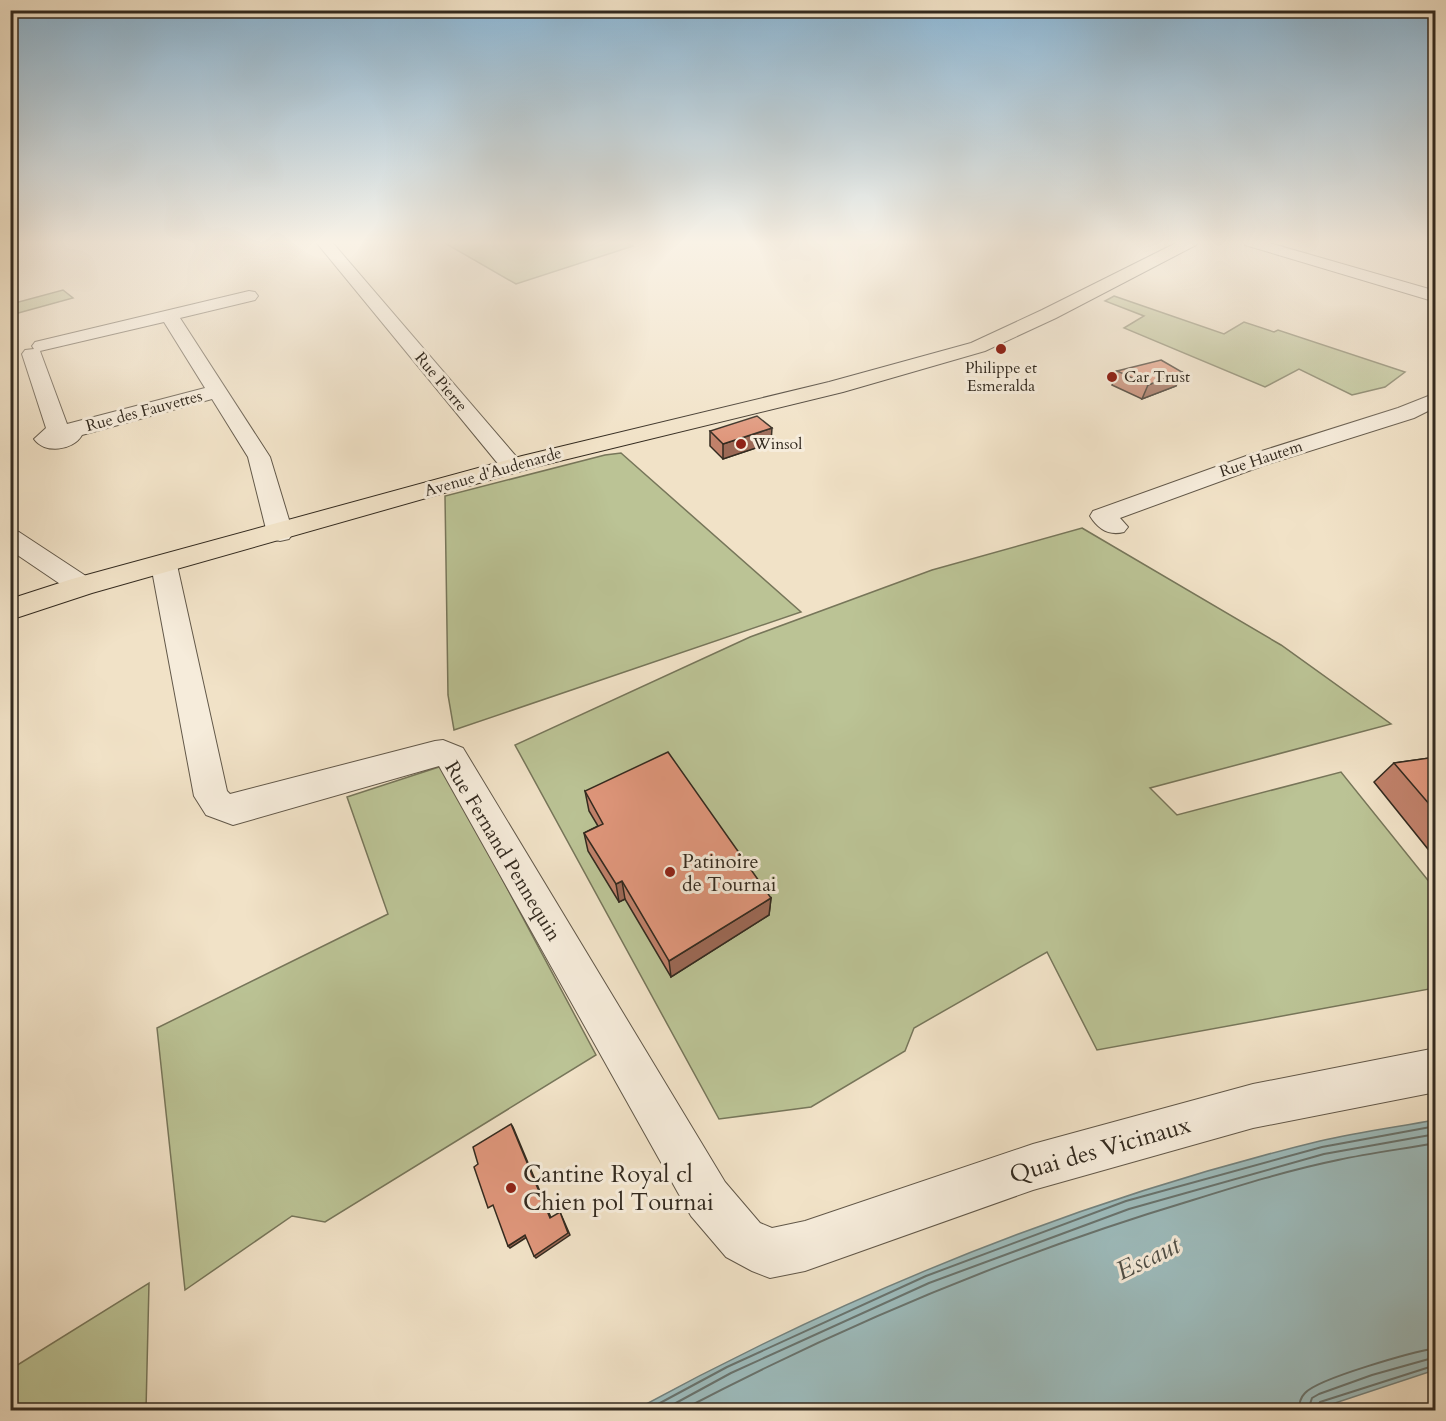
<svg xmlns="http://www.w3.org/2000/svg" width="1446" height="1421" viewBox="0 0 1446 1421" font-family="Cardo,serif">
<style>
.green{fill:#bbc395;stroke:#77765a;stroke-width:1.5}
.water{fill:#9dbcbd;stroke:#73827e;stroke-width:1.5}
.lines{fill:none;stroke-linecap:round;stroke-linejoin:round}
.shore{stroke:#68736e;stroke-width:2}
.minor-casing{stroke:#625849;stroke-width:2}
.major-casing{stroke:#332a1f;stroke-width:2}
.minor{fill:#f6ecdb;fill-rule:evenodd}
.major{fill:#f1e2c7;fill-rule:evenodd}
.wall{fill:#c0816a;stroke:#332a1f;stroke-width:1.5}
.shaded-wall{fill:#9c6956;stroke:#332a1f;stroke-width:1.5}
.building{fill:#df967b;stroke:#332a1f;stroke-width:1.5}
.poi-dot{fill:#8f2418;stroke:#f6ecdb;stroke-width:2}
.labels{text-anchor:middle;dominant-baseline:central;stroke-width:6;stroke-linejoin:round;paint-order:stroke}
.far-poi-label{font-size:16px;fill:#332a1f;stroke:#f6ecdb;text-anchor:start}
.far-street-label{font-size:16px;fill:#332a1f;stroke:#f6ecdb}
.street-label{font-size:20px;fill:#332a1f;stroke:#f6ecdb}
.poi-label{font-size:20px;fill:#332a1f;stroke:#f6ecdb;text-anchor:start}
.near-street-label{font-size:24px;fill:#332a1f;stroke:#f6ecdb}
.near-poi-label{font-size:24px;fill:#332a1f;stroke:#f6ecdb;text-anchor:start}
.near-water-label{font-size:26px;font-style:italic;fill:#4e4e46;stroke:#f6ecdb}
</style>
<rect width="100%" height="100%" fill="#f1e2c7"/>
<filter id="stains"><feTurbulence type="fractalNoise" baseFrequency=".00333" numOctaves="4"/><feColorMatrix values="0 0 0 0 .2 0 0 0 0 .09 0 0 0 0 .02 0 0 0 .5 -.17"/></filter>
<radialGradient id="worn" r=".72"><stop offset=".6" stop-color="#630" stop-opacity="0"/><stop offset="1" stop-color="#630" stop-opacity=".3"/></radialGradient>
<!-- green -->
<path class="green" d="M 443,242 L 625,242 L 633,246 L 516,284 Z
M 63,290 L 73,298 L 11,315 L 11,304 Z
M 1114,296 L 1224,334 L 1244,322 L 1274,332 L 1278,330 L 1405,372 L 1385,387 L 1352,395 L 1299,369 L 1265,387 L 1124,328 L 1144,316 L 1105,301 Z
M 621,453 L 801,612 L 454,730 L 448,695 L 445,496 L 605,455 Z
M 1082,528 L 1281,645 L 1391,724 L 1150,788 L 1177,815 L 1341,772 L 1435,889 L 1435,988 L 1097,1050 L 1047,952 L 914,1028 L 905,1051 L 811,1107 L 719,1119 L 515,745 L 750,637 L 932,570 Z
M 442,766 L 596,1055 L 325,1222 L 292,1216 L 185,1290 L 157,1028 L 388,914 L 347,797 Z
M 149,1283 L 146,1410 L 11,1410 L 11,1369 Z"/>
<!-- water -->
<path class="water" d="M 1435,1120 L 1435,1370 L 1314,1410 L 635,1410 C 850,1293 1081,1199 1320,1141 C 1358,1132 1397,1127 1435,1120 Z"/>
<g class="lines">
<!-- shore -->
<path class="shore" d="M 647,1410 L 727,1367 L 926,1276 L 1126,1201 L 1322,1147 L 1436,1126
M 663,1410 L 731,1373 L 929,1283 L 1129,1209 L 1324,1154 L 1436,1134
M 682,1410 C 846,1324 1016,1253 1193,1200 C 1241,1185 1289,1170 1338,1160 C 1370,1153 1403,1149 1436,1143
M 1299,1410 C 1299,1404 1300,1398 1305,1393 C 1319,1378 1413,1352 1436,1348
M 1308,1410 L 1312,1398 L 1319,1394 L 1372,1375 L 1436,1357
M 1315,1410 L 1320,1402 L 1436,1365"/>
<defs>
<path id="minor" d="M 316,242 L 332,242 L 520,461 L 524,466 L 520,471 L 512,473 L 504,471 Z
M 1243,242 L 1266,242 L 1436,291 L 1436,302 L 1245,245 Z
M 249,291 L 255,292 L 258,296 L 255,300 L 180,318 L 270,457 L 293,533 L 289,539 L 280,541 L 271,539 L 267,533 L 248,457 L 212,399 L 82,435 C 73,451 44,454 34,439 L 46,428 L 22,354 L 25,350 L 34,349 L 32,346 L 35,342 ZM 164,322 L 205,388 L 67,424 L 40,351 Z
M 1436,393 L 1436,407 L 1414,418 L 1265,465 L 1120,518 L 1128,527 L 1124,532 C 1109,536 1098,529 1090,516 L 1093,511 L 1249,455 L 1398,408 Z
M 10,530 L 19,532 L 92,580 L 96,586 L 92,592 L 82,595 L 72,592 L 10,550 Z
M 164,557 L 173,559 L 177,565 L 227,791 L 230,794 L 435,741 L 443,740 L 463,748 L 725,1182 L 760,1223 L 772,1228 L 805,1221 L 1033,1144 L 1253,1084 L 1436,1048 L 1436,1092 L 1253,1128 L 1033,1190 L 805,1271 L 770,1278 L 752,1271 L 726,1257 L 691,1216 L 439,766 L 233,825 L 206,815 L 194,796 L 151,565 L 155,559 Z"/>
<path id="major" d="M 1178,242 L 1198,242 L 1196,245 L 1056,318 L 985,351 L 843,392 L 539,466 L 92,593 L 10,620 L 10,599 L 72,579 L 522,456 L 829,382 L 971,343 L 1042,310 Z"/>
</defs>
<!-- minor casing -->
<use href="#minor" class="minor-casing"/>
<!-- major casing -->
<use href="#major" class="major-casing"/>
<!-- minor -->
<use href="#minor" class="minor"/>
<!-- major -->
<use href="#major" class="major"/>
</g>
<!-- wall -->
<path class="wall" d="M 1117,371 L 1182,372 L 1176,386 L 1142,399 L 1112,385 Z
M 710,431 L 771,443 L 723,459 L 710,446 Z
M 1436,757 L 1436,859 L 1374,782 L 1394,763 Z
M 585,791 L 771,898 L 769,915 L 671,977 L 625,899 L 619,902 L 588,851 L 584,833 L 598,826 L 589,811 Z"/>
<!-- shaded-wall -->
<path class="shaded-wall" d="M 1182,372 L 1176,386 L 1142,399 L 1148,385 Z
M 772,428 L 771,443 L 723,459 L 723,444 Z
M 622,881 L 625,899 L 619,902 L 616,884 Z
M 771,898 L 769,915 L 671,977 L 669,961 Z
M 511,1124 L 513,1127 L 552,1220 L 550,1218 Z
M 560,1212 L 570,1235 L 536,1258 L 534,1256 Z
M 525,1235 L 527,1237 L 510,1248 L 508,1246 Z"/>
<!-- building -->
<path class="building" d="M 1161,360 L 1182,372 L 1148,385 L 1117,371 Z
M 757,416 L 772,428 L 723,444 L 710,431 Z
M 668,752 L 771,898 L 669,961 L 622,881 L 616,884 L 584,833 L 603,824 L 585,791 Z
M 1436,757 L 1436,812 L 1394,763 Z
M 511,1124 L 550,1218 L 560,1212 L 568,1233 L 534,1256 L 525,1235 L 508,1246 L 493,1205 L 488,1208 L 474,1167 L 478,1164 L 473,1147 Z"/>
<!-- sky -->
<linearGradient id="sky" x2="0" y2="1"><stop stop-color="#8ab7d7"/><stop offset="0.55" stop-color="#f9f2e6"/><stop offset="1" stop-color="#f9f2e6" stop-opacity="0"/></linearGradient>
<rect width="1446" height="441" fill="url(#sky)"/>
<!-- markers -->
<g class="poi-dot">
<circle cx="1001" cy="349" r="6"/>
<circle cx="1112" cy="377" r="6"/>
<circle cx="741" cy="444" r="6"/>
<circle cx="670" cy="872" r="6"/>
<circle cx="511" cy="1188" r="6"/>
</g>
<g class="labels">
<!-- far-poi labels -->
<g class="far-poi-label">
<text x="1001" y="368" text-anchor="middle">Philippe et<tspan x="1001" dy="18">Esmeralda</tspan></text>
<text x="1124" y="377">Car Trust</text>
<text x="753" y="444">Winsol</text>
</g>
<!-- far-street labels -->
<g class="far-street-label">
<text transform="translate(441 382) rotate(50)">Rue Pierre</text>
<text transform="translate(144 411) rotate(-15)">Rue des Fauvettes</text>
<text transform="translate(1261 459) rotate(-18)">Rue Hautem</text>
<text transform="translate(493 472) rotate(-16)">Avenue d'Audenarde</text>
</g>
<!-- street labels -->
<g class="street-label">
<text transform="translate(503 851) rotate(59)">Rue Fernand Pennequin</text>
</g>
<!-- poi labels -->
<g class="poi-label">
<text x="682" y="861">Patinoire<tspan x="682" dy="23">de Tournai</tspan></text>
</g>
<!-- near-street labels -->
<g class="near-street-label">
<text transform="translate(1100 1150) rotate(-16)">Quai des Vicinaux</text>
</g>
<!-- near-poi labels -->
<g class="near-poi-label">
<text x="523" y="1174">Cantine Royal cl<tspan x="523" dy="28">Chien pol Tournai</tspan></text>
</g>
<!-- near-water labels -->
<g class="near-water-label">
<text transform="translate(1148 1258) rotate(-26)">Escaut</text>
</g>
</g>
<!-- margin -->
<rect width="1446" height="1421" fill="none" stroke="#f1e2c7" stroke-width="36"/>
<rect x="12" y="12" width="1422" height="1397" fill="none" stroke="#332a1f" stroke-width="3"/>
<rect x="18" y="18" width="1410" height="1385" fill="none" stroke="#332a1f" stroke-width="1.5"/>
<rect width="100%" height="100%" filter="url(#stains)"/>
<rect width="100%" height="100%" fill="url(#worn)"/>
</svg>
